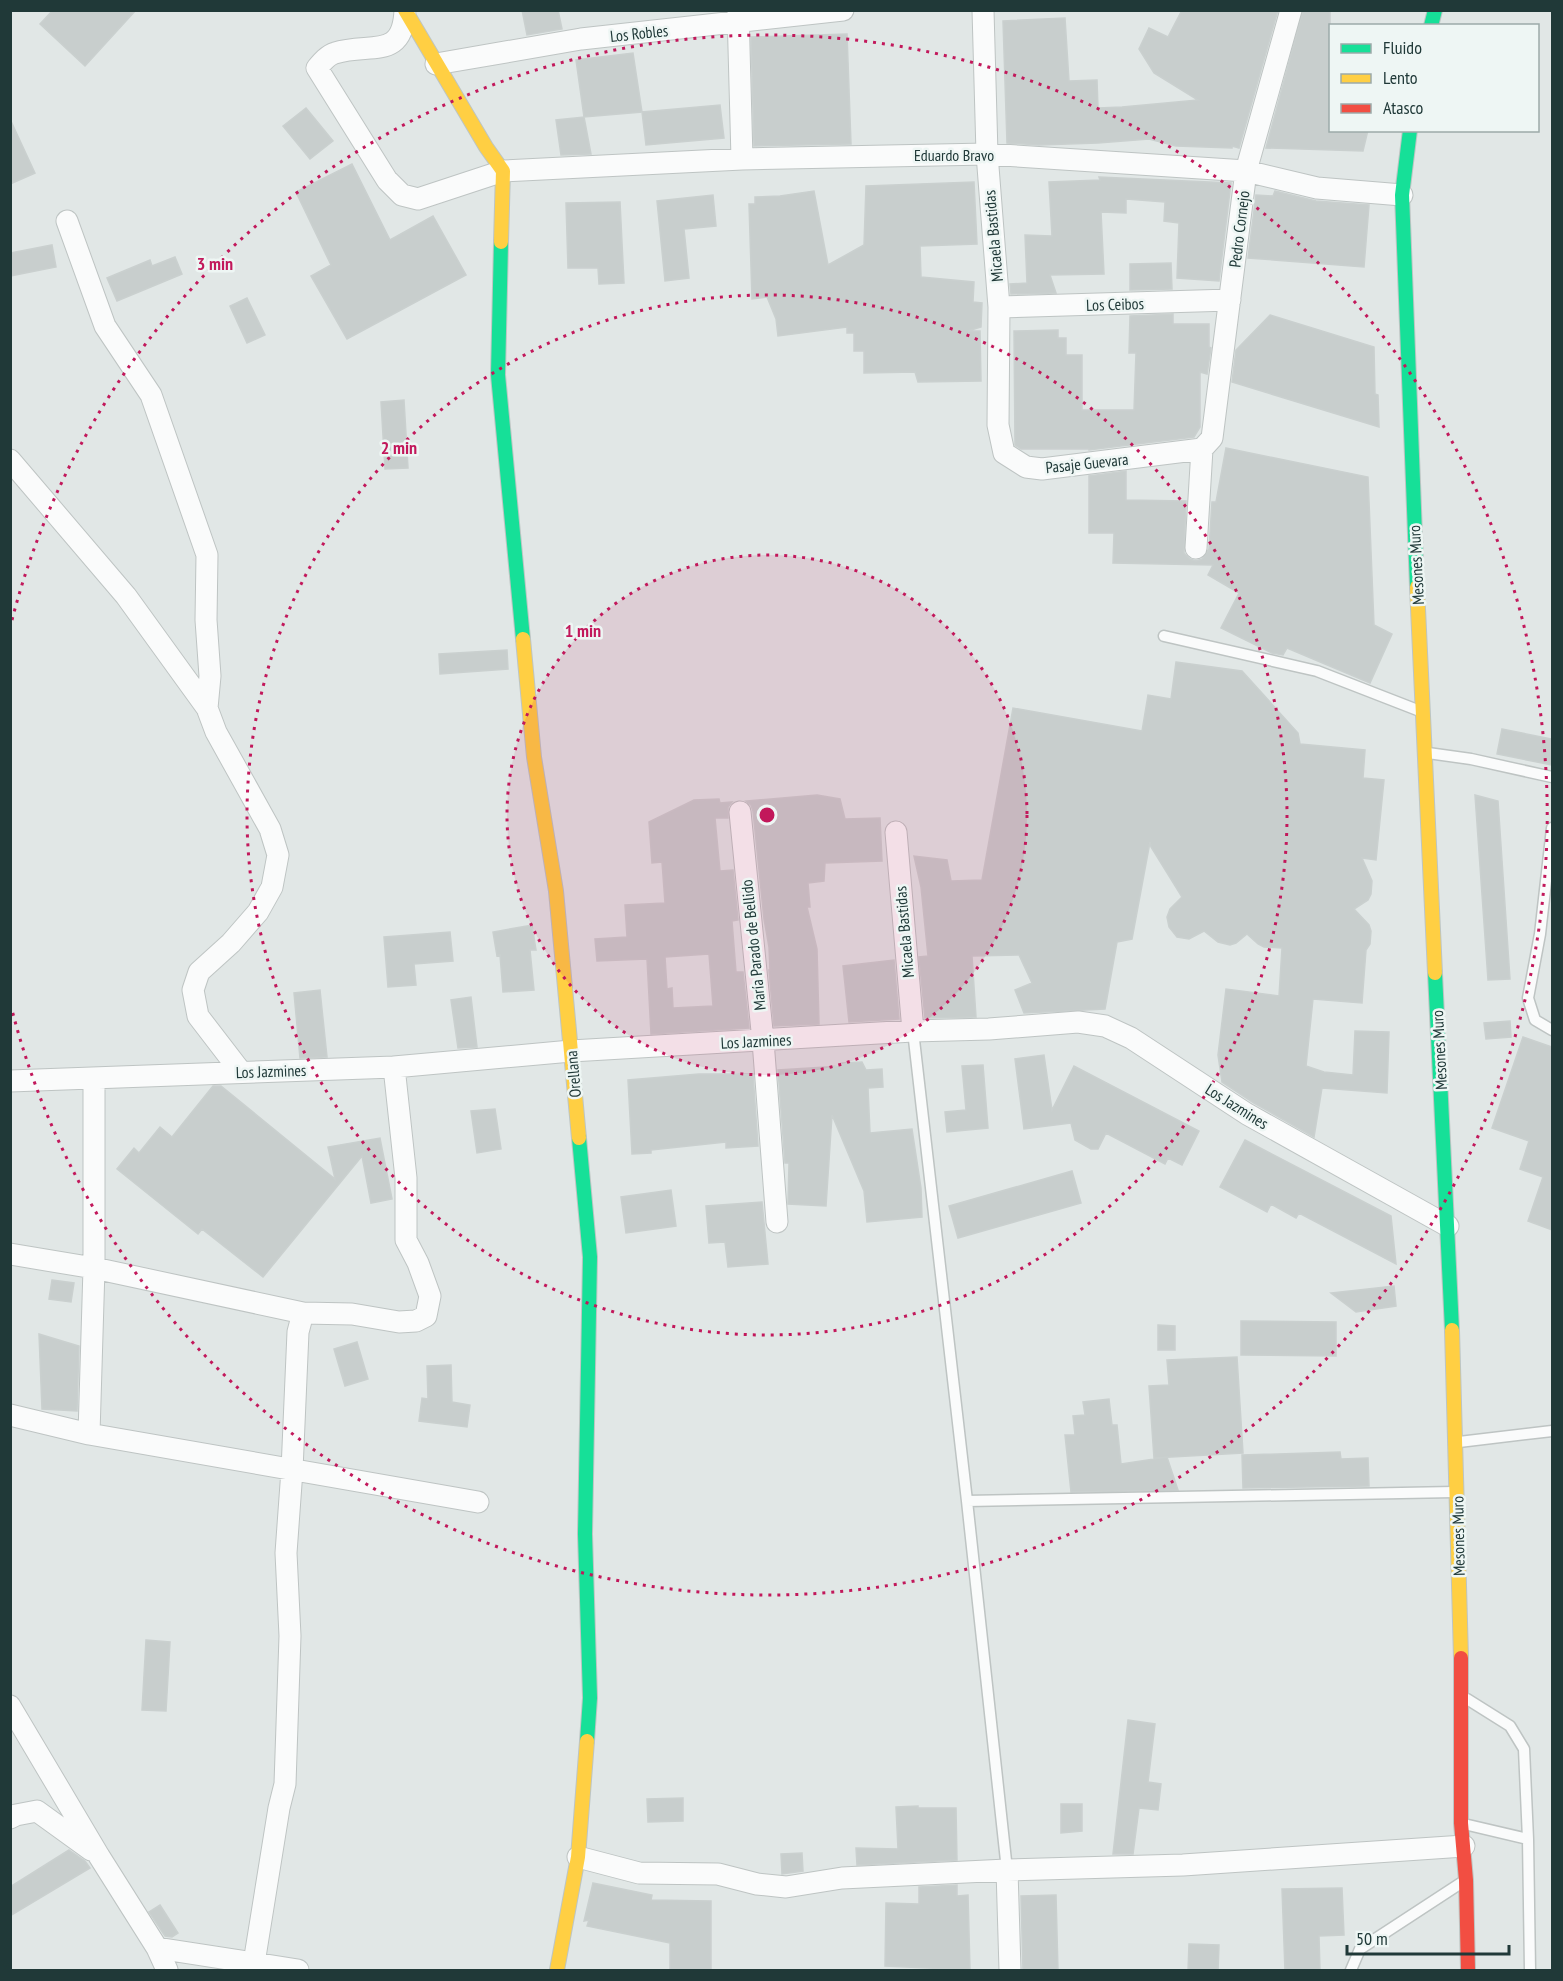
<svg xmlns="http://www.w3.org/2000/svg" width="1563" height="1981" viewBox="0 0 1563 1981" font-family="'PT Sans Narrow',sans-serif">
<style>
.building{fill:#c8cecd;stroke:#cad0cf;stroke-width:1.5;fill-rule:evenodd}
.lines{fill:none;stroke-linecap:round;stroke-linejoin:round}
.lane-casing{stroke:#bec4c3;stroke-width:13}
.street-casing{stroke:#bec4c3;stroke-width:23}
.fast-casing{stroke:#bdc5c3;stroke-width:16}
.slow-casing{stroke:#bdc5c3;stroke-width:16}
.jam-casing{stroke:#bdc5c3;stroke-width:16}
.lane{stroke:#fafbfb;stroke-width:10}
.street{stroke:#fafbfb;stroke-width:21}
.fast{stroke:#16e098;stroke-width:14}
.slow{stroke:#ffcf43;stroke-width:14}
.jam{stroke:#f24e42;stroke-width:14}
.ring{fill:none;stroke:#c2185b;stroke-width:3;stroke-dasharray:3 6}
.labels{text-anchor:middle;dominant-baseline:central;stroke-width:5;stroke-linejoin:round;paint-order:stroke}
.street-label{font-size:16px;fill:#203938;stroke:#eef6f4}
.centre{fill:#c2185b;stroke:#eef6f4;stroke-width:3}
.ring-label{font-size:18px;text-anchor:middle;font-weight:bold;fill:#c2185b;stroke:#eef6f4;stroke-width:5;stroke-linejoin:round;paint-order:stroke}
</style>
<rect width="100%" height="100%" fill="#e1e7e6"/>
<!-- building -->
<path class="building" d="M 53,10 L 136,10 L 85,66 L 40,24 Z
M 522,10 L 558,10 L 562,29 L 527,35 Z
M 1182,10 L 1278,10 L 1239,148 L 1232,146 L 1232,148 L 1176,146 L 1149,139 L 1098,143 L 1039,145 L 1007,143 L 1003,21 L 1065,18 L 1069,81 L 1097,80 L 1098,108 L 1122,107 L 1198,100 L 1154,73 L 1139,49 L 1149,28 L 1168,37 Z
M 1303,10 L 1330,10 L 1330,130 L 1368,130 L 1363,151 L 1266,148 Z
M 847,34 L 851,144 L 754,146 L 751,37 Z
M 633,53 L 642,112 L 584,117 L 576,60 Z
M 720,105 L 724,138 L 646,145 L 642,112 Z
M 306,108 L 333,141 L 310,159 L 283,126 Z
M 584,117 L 591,154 L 561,155 L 556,120 Z
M 10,119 L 35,173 L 10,184 Z
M 352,164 L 390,240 L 433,216 L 466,275 L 347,339 L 311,276 L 331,265 L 296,192 Z
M 1099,177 L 1231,183 L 1219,281 L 1177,278 L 1179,223 L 1164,221 L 1165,202 L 1126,199 L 1126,213 L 1101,212 L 1104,274 L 1050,275 L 1056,293 L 1011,294 L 1010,284 L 1027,283 L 1025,235 L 1052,236 L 1049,182 L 1100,180 Z
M 974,182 L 977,244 L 920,246 L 921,277 L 974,282 L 973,302 L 982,303 L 981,327 L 968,331 L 980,331 L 981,381 L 918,382 L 915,372 L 864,373 L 864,351 L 854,351 L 854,333 L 847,333 L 847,327 L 778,336 L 776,319 L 767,297 L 752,299 L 749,204 L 755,204 L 755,197 L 780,196 L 814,191 L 828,265 L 864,245 L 866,186 Z
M 1275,191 L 1316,201 L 1369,205 L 1364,267 L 1248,258 L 1256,195 L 1273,196 Z
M 713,195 L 716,226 L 684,229 L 689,278 L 665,281 L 657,201 Z
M 620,202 L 624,283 L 599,284 L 598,268 L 568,268 L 566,203 Z
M 52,245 L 56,267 L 10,276 L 10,253 Z
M 175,257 L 182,274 L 117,301 L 107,278 L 150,260 L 152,266 Z
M 1171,263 L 1172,289 L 1130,290 L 1130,264 Z
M 247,298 L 265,335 L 247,343 L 230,306 Z
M 1173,314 L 1173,324 L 1209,324 L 1209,347 L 1211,348 L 1207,374 L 1200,372 L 1200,427 L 1194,437 L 1089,450 L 1089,449 L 1021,449 L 1015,445 L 1014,331 L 1058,330 L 1058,338 L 1066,338 L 1066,355 L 1082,355 L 1082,410 L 1134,410 L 1136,353 L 1129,353 L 1130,316 Z
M 1270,315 L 1374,347 L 1375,394 L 1378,395 L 1379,427 L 1232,382 L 1236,350 Z
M 404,400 L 408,468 L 385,469 L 381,402 Z
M 1226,448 L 1368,477 L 1374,625 L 1392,634 L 1370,683 L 1287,648 L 1283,655 L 1272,653 L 1221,628 L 1239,593 L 1208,575 L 1213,565 L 1113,563 L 1114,533 L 1089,533 L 1089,476 L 1126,471 L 1126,500 L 1186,501 L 1184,553 L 1190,559 L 1196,561 L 1202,559 L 1209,549 L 1212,502 L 1216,502 Z
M 507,650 L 508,669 L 440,674 L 439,654 Z
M 1176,662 L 1242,671 L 1298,733 L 1300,744 L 1365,750 L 1363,778 L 1384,780 L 1376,860 L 1362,858 L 1372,881 L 1371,894 L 1368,900 L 1354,909 L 1369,925 L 1371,931 L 1370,944 L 1366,950 L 1362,1003 L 1313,999 L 1306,1066 L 1324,1072 L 1353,1075 L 1355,1031 L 1389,1032 L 1387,1093 L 1322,1088 L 1314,1137 L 1254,1103 L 1222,1082 L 1218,1055 L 1226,989 L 1279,996 L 1282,948 L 1264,947 L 1258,944 L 1247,934 L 1236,943 L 1230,945 L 1218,942 L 1204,931 L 1189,939 L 1177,937 L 1169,927 L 1167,917 L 1170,909 L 1182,897 L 1151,847 L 1150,842 L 1132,939 L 1117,942 L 1105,1009 L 1024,1013 L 1015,990 L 1032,983 L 1019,955 L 972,956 L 976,1017 L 925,1018 L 919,957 L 928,956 L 921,887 L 914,856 L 947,860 L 951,881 L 982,880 L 1013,708 L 1142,731 L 1148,695 L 1171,699 Z
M 1502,729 L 1552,739 L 1552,765 L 1497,754 Z
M 817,795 L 840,799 L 845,819 L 880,818 L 882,861 L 825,863 L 824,881 L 808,883 L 810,907 L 807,907 L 817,949 L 819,1024 L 774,1026 L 769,970 L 770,970 L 769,947 L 764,919 L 753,811 L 751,805 L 746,801 Z
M 1475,795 L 1498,801 L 1510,979 L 1488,980 Z
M 719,799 L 720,803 L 732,802 L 728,807 L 728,818 L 715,818 L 720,871 L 733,870 L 738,920 L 732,921 L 736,972 L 743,972 L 749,1028 L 651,1034 L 647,959 L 597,961 L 595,939 L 627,937 L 625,905 L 665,903 L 662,862 L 652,863 L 649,822 L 694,800 ZM 709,954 L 713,1006 L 673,1008 L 672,988 L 667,989 L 665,957 Z
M 532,925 L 536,950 L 530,950 L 534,990 L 503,992 L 500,955 L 497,956 L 493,932 Z
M 450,932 L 453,961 L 414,964 L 416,985 L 388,987 L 384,937 Z
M 894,960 L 899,1019 L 849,1022 L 843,966 Z
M 320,990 L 327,1057 L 300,1058 L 294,993 Z
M 471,997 L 477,1047 L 458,1048 L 451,1000 Z
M 1510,1021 L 1511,1037 L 1486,1039 L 1484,1023 Z
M 1523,1037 L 1552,1047 L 1552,1230 L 1528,1221 L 1543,1177 L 1520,1169 L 1529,1141 L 1492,1128 Z
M 1044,1055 L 1052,1110 L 1074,1066 L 1199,1131 L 1182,1165 L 1168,1158 L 1165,1164 L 1106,1133 L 1098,1149 L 1091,1149 L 1075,1140 L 1071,1123 L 1024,1129 L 1015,1059 Z
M 862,1062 L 866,1070 L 882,1069 L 883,1087 L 868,1088 L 870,1133 L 912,1129 L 921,1188 L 922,1217 L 867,1222 L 864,1191 L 832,1115 L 826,1206 L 788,1204 L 789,1163 L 785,1163 L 778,1070 L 842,1066 L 842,1063 Z
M 983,1065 L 988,1128 L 947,1132 L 945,1112 L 966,1110 L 962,1066 Z
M 699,1074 L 753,1074 L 758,1146 L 726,1148 L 726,1142 L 651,1150 L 651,1153 L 632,1154 L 628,1080 Z
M 213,1086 L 221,1086 L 335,1179 L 328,1147 L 380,1138 L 392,1199 L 371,1203 L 362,1156 L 263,1277 L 202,1229 L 198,1234 L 117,1169 L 134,1148 L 139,1153 L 160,1127 L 172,1137 Z
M 495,1109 L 501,1149 L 477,1153 L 471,1111 Z
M 1245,1140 L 1391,1216 L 1396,1264 L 1299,1213 L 1296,1218 L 1271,1204 L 1267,1212 L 1220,1187 Z
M 1072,1171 L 1081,1203 L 958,1238 L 949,1206 Z
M 671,1190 L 676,1226 L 626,1233 L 621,1197 Z
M 762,1202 L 768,1264 L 728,1267 L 725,1242 L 709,1243 L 706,1206 Z
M 52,1280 L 74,1283 L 71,1302 L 49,1299 Z
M 1394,1286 L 1396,1306 L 1356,1312 L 1331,1293 Z
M 1241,1321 L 1336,1322 L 1336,1356 L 1241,1355 Z
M 1158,1325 L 1175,1326 L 1175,1350 L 1158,1350 Z
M 39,1334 L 79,1346 L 77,1411 L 42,1409 Z
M 357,1342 L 368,1379 L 345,1386 L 334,1349 Z
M 1237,1357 L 1243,1453 L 1154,1458 L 1149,1386 L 1169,1385 L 1167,1360 Z
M 451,1365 L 452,1402 L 470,1405 L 467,1427 L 419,1421 L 422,1398 L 428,1399 L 427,1366 Z
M 1109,1399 L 1112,1425 L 1117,1425 L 1121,1464 L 1167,1457 L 1178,1490 L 1071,1492 L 1065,1435 L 1075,1435 L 1073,1416 L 1085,1415 L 1083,1402 Z
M 1340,1452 L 1341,1459 L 1368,1458 L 1369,1486 L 1243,1488 L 1242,1455 Z
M 146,1640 L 170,1642 L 166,1711 L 142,1710 Z
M 1128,1720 L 1155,1724 L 1148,1782 L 1161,1784 L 1158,1810 L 1139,1808 L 1133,1854 L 1113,1854 Z
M 683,1798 L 683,1821 L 648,1822 L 647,1799 Z
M 1061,1804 L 1082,1804 L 1082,1831 L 1061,1833 Z
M 918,1806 L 918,1808 L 956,1808 L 957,1860 L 857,1865 L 856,1848 L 898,1849 L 896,1807 Z
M 69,1850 L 85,1861 L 90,1868 L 10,1916 L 10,1887 Z
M 802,1853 L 803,1871 L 782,1874 L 781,1854 Z
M 593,1883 L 652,1895 L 651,1900 L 711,1901 L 711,1971 L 670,1971 L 670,1943 L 587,1926 L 589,1920 L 584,1921 Z
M 957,1885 L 957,1896 L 968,1895 L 970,1970 L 885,1966 L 886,1903 L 919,1904 L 919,1887 Z
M 1342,1888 L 1344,1935 L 1319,1936 L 1320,1971 L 1285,1971 L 1282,1889 Z
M 1056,1895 L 1058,1971 L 1023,1971 L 1021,1896 Z
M 160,1905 L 178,1933 L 172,1937 L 165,1936 L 149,1912 Z
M 1189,1944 L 1219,1945 L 1218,1971 L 1188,1971 Z"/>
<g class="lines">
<defs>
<path id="lane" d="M 1164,636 L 1317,671 L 1420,711
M 1428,753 L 1471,759 L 1552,777
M 1552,828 L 1540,934 L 1528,998 L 1535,1020 L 1552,1030
M 913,1031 L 967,1501
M 1459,1442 L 1552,1431
M 1467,1699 L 1510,1726 L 1524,1749 L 1528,1839 L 1530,1970
M 1464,1824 L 1528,1839
M 1007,1870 L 967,1501 L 1454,1492
M 1351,1970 L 1360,1949 L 1461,1883"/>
<path id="street" d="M 405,10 C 403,61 370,42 335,53 C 328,55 322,62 317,68 L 387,180 L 402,195 L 418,199 L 503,171 L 742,159 L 987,154 L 1246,171 L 1317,188 L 1402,195
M 983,10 L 987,154 L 999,307 L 998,425 L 1004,453 L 1026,467 L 1042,469 L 1202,449
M 738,11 L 742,159
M 436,64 L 581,39 L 843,10
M 67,221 L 105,326 L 151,395 L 207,555 L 206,620 L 210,676 L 207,708
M 999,307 L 1230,300
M 1202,449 L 1212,438 L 1246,171 L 1291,10
M 10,460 L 126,596 L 207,708 L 216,732 L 270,829 L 278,855 L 272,887 L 258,912 L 231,943 L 199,972 L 193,990 L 198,1016 L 241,1072
M 1196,548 L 1202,449
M 740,812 L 763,1041 L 777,1222
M 896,832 L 913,1031
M 10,1081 L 394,1067 L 571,1051 L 913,1031 L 989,1029 L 1078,1022 L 1105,1026 L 1131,1038 L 1247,1114 L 1448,1226
M 10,1254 L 94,1268 L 303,1313 L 352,1314 L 399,1322 L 416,1321 L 426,1316 L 430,1296 L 418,1263 L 406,1240 L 406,1178 L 394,1067
M 10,1415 L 89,1434 L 478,1502
M 89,1434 L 94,1268 L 94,1079
M 10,1706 L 99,1856 L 157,1948 L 167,1970
M 10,1818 L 16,1815 L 37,1811 L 91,1850
M 578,1857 L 639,1873 L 718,1874 L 757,1884 L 786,1887 L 842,1878 L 1007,1870 L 1183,1865 L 1464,1846
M 1007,1870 L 1010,1970
M 157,1948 L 298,1970
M 254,1963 L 279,1808 L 285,1784 L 290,1636 L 286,1553 L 292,1470 L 298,1332 L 303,1313"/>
<path id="fast" d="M 1431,26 L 1435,10
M 1410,130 L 1402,195 L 1417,587
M 501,242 L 498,375 L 523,639
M 1435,973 L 1452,1330
M 579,1138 L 590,1257 L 585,1534 L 590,1698 L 587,1741"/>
<path id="slow" d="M 405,10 L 486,147 L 503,171 L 501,242
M 1417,587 L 1435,973
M 523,639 L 534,757 L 556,891 L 579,1138
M 1452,1330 L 1461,1658
M 557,1970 L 578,1857 L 587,1741"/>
<path id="jam" d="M 1461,1658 L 1461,1823 L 1466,1880 L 1468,1970"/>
</defs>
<!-- lane casing -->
<use href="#lane" class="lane-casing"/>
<!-- street casing -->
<use href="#street" class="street-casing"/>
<!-- fast casing -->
<use href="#fast" class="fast-casing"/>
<!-- slow casing -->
<use href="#slow" class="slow-casing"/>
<!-- jam casing -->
<use href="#jam" class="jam-casing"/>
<!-- lane -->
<use href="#lane" class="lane"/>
<!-- street -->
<use href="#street" class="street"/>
<!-- fast -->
<use href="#fast" class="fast"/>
<!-- slow -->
<use href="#slow" class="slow"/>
<!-- jam -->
<use href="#jam" class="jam"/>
</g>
<!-- distance rings -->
<circle cx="767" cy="815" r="260" fill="#c2185b" fill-opacity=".12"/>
<g class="ring">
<circle cx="767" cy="815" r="260"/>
<circle cx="767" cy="815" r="520"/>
<path d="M12 620A780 780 0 1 1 12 1010"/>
</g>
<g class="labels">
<!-- street labels -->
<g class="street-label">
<text transform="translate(639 33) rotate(-6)">Los Robles</text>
<text x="954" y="155">Eduardo Bravo</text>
<text transform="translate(1239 229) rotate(-83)">Pedro Cornejo</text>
<text transform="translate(993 236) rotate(-95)">Micaela Bastidas</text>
<text transform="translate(1115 304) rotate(-2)">Los Ceibos</text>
<text transform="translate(1087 463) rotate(-6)">Pasaje Guevara</text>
<text transform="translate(1416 565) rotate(-93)">Mesones Muro</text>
<text transform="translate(904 932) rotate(-95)">Micaela Bastidas</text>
<text transform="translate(753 945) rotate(-96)">María Parado de Bellido</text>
<text transform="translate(756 1041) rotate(-3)">Los Jazmines</text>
<text transform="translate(1439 1050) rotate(-93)">Mesones Muro</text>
<text transform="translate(271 1071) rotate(-2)">Los Jazmines</text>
<text transform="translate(573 1074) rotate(-95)">Orellana</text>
<text transform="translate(1237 1106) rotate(32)">Los Jazmines</text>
<text transform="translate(1458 1536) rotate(-91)">Mesones Muro</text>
</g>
</g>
<circle cx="767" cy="815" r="9" class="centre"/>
<g class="ring-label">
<text x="215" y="270">3 min</text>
<text x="399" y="454">2 min</text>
<text x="583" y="637">1 min</text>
</g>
<!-- border -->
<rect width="1563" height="1981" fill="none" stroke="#203938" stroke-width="24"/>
<!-- legend -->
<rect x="1329" y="24" width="210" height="108" fill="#eef6f4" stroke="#9caaa9" stroke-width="1.5"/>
<rect x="1341" y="44" width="30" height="9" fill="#16e098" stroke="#9caaa9" stroke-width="1.5"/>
<text x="1383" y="54" font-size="18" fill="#203938">Fluido</text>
<rect x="1341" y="74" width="30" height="9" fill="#ffcf43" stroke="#9caaa9" stroke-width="1.5"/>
<text x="1383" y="84" font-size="18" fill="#203938">Lento</text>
<rect x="1341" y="104" width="30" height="9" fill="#f24e42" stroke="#9caaa9" stroke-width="1.5"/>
<text x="1383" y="114" font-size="18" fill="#203938">Atasco</text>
<!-- scale -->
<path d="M1347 1945v9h162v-9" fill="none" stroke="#203938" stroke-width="3"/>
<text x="1356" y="1945" font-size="18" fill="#203938" stroke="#eef6f4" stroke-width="4.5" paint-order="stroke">50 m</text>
</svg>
